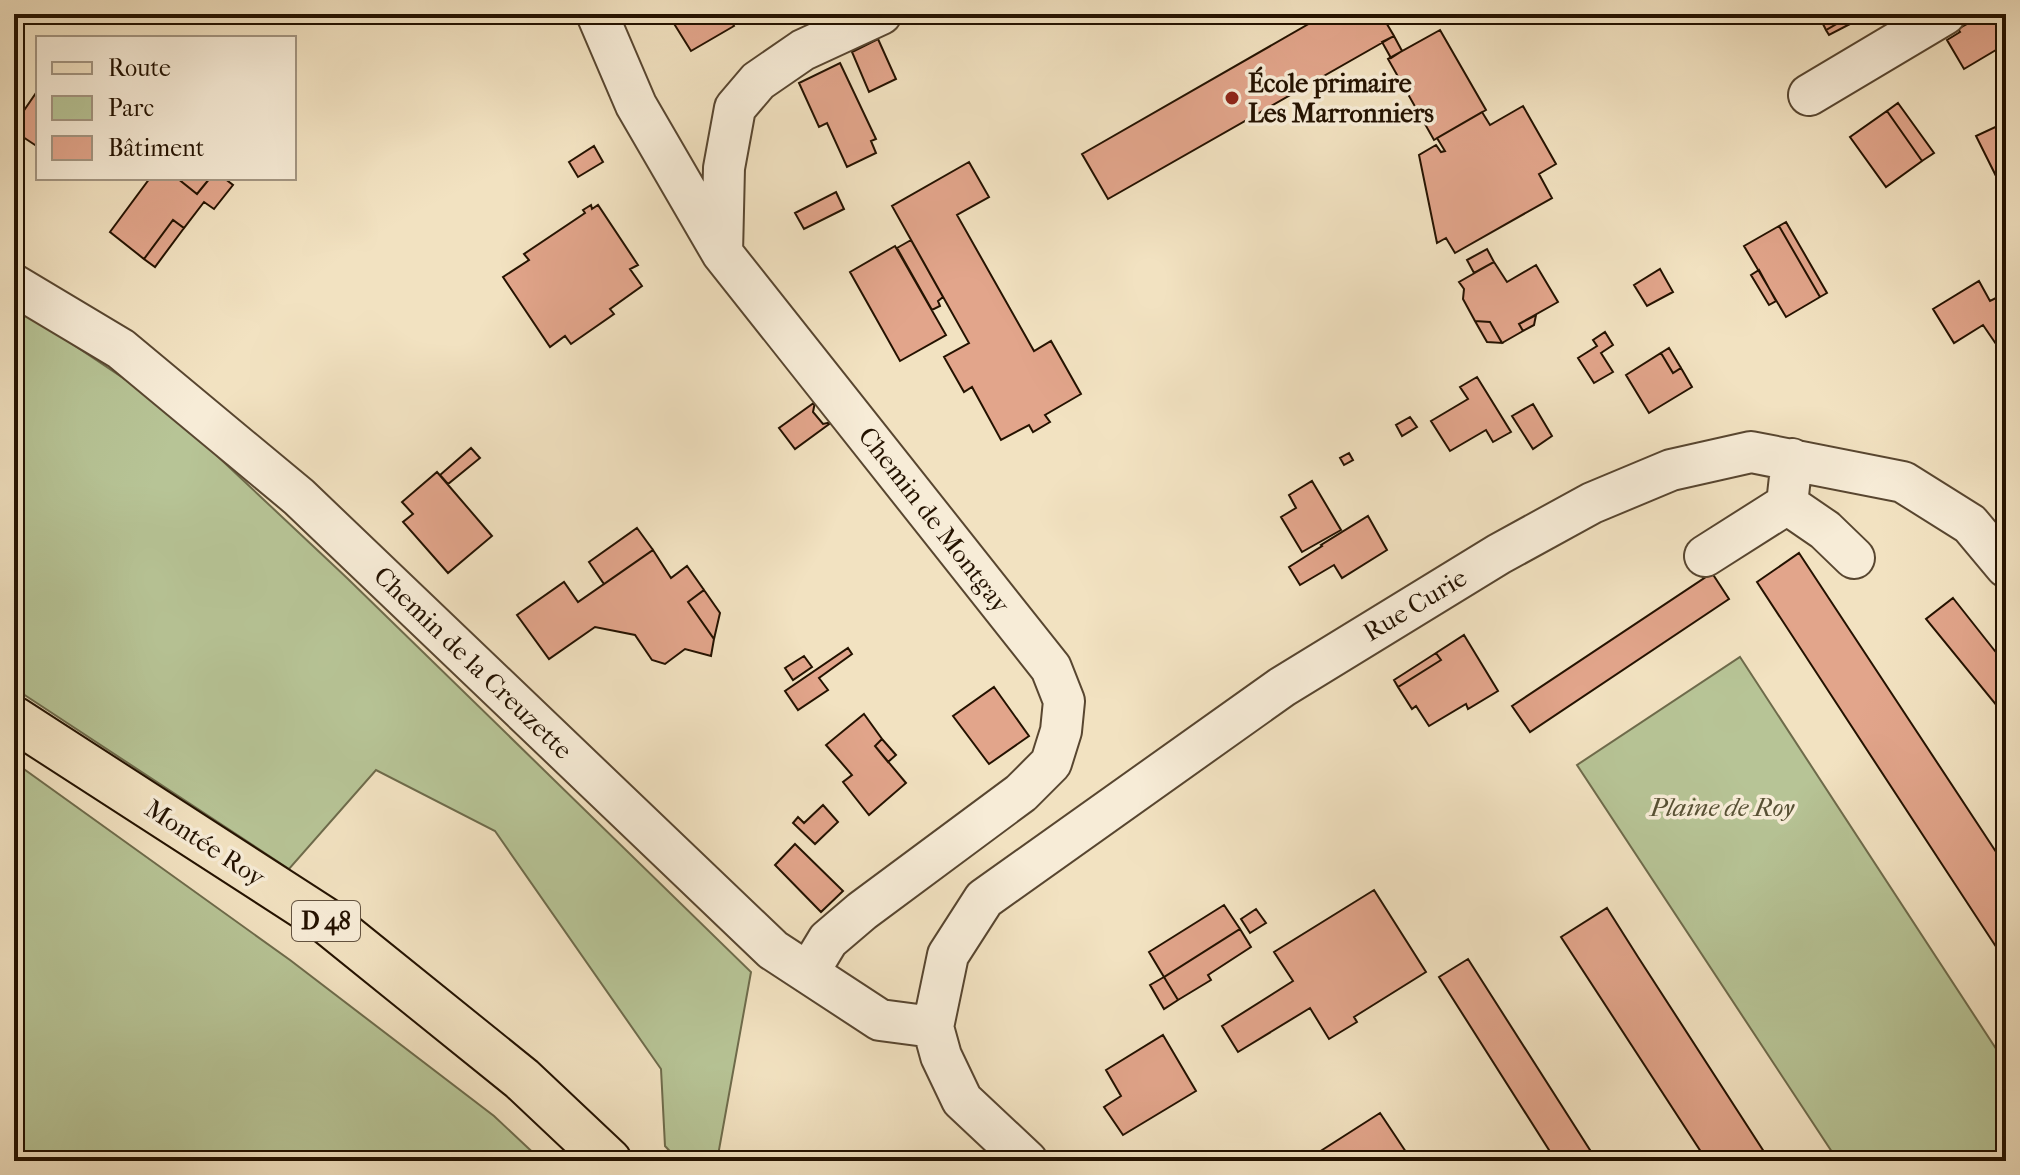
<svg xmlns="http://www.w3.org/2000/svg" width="2020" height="1175" viewBox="0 0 2020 1175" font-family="'IM FELL French Canon',serif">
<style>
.green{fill:#b7c496;stroke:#6e6b4b;stroke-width:2}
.building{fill:#e2a58b;stroke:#241200;stroke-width:2}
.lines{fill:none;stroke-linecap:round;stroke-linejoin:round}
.minor-casing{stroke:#584630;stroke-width:44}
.major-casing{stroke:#241200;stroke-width:48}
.minor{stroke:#f7ecd7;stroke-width:40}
.major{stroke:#f2e2c1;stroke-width:44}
.poi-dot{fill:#8f2418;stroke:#f7ecd7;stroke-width:3}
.labels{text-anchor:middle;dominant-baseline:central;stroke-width:7;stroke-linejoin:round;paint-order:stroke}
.shield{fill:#f7ecd7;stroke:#635340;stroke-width:2}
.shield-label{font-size:24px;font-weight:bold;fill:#241200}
.poi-label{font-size:26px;font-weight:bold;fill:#241200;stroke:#f7ecd7;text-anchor:start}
.street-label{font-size:26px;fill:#241200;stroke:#f7ecd7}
.park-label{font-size:26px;font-style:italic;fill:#575034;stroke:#f7ecd7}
</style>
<rect width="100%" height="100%" fill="#f2e2c1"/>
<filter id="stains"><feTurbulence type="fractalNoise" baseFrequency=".0025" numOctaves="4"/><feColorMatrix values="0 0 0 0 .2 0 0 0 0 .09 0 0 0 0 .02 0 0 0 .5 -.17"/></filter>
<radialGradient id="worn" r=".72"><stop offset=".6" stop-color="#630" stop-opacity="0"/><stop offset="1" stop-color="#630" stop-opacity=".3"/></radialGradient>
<!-- green -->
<path class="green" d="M 14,305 L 162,404 L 347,578 L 751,972 L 717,1161 L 679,1161 L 665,1146 L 661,1069 L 495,831 L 376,770 L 289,869 L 14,688 Z
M 1740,657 L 2006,1064 L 2006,1161 L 1838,1161 L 1577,765 Z
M 14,762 L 290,960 L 494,1116 L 542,1161 L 14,1161 Z"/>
<!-- building -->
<path class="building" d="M 668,14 L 727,14 L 734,26 L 691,51 Z
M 763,14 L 783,14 L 768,23 Z
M 1326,14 L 1381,14 L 1394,36 L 1108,199 L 1082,154 Z
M 1818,14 L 1867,14 L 1850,24 L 1847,18 L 1826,30 Z
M 1974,14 L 2006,14 L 2006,44 L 1964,69 L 1947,40 L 1960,32 L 1958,29 L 1974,20 L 1972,15 Z
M 1847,18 L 1850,24 L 1829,35 L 1826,30 Z
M 1440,30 L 1486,110 L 1434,140 L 1388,59 Z
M 1394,36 L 1402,51 L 1391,58 L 1382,42 Z
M 878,39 L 896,79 L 869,92 L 852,52 Z
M 840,63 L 876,139 L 871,141 L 876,153 L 847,167 L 827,123 L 819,127 L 799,83 Z
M 38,90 L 38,147 L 14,131 L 14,125 Z
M 1898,103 L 1934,153 L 1922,161 L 1887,111 Z
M 1523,106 L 1556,164 L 1539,174 L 1552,198 L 1455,253 L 1446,238 L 1437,243 L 1419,155 L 1436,145 L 1441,152 L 1445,151 L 1437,138 L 1482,112 L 1490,125 Z
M 1887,111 L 1922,161 L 1886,187 L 1850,137 Z
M 2006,122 L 2006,173 L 1997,178 L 1976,136 Z
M 594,146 L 603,162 L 578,177 L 569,162 Z
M 969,162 L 989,197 L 957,215 L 1034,351 L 1051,341 L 1081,394 L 1045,415 L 1050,422 L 1033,432 L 1029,425 L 1001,440 L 972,387 L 964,392 L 944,357 L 969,343 L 892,206 Z
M 150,178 L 177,178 L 197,194 L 210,178 L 224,178 L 233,185 L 214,209 L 204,202 L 184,228 L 173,220 L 144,259 L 110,232 Z
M 177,178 L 210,178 L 197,194 Z
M 836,192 L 844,209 L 804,229 L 795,213 Z
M 591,205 L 592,209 L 598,205 L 638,265 L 630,269 L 642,286 L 610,309 L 614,314 L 571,344 L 565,336 L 550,347 L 503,277 L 529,260 L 524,254 L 585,213 L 583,210 Z
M 173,220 L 184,228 L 155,267 L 144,259 Z
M 1786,222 L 1827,293 L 1820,297 L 1779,226 Z
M 1779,226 L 1820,297 L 1786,317 L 1744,246 Z
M 911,240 L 943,297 L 938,301 L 940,306 L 932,310 L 897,248 Z
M 895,246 L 946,335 L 900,361 L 850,272 Z
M 1487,249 L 1494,262 L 1474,273 L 1467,260 Z
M 1494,262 L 1507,282 L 1536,265 L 1558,302 L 1519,324 L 1523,331 L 1502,343 L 1490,322 L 1475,321 L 1463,299 L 1464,289 L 1459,282 Z
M 1660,269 L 1673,292 L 1647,306 L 1634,285 Z
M 1759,270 L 1776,301 L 1769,305 L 1751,275 Z
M 1979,281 L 1990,301 L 1996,298 L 1997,292 L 2006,287 L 2006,338 L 1996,344 L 1983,325 L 1954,343 L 1933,309 Z
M 1536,315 L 1534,325 L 1523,331 L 1519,324 Z
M 1475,321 L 1490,322 L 1502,343 L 1487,342 Z
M 1605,332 L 1613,345 L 1601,353 L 1613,372 L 1594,383 L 1578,358 L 1597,346 L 1593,340 Z
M 1669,348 L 1681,368 L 1673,373 L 1661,353 Z
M 1661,353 L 1673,373 L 1681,368 L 1692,387 L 1649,413 L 1626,375 Z
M 1477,377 L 1511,432 L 1493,442 L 1486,430 L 1450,451 L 1431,421 L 1468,399 L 1460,387 Z
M 815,402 L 813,412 L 823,424 L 832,422 L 795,449 L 779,428 Z
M 1533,404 L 1552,436 L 1533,449 L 1512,416 Z
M 1410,417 L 1417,427 L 1402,436 L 1396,425 Z
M 471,448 L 480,458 L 448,484 L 440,475 Z
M 1349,453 L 1353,460 L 1344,465 L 1340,458 Z
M 437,472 L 492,536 L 448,573 L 403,522 L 413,514 L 402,502 Z
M 1312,481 L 1341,530 L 1302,552 L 1281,517 L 1296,508 L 1289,495 Z
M 1368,516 L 1387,550 L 1342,578 L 1334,565 L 1300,585 L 1289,567 L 1322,546 L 1321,545 Z
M 637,528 L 653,550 L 604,584 L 589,562 Z
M 653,550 L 671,578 L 687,566 L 704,590 L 688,602 L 714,639 L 711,656 L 685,649 L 665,664 L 652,660 L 635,635 L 595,627 L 549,659 L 517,615 L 564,582 L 578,602 Z
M 1799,553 L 2006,867 L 2006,962 L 1757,582 Z
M 1712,573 L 1729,599 L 1530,732 L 1512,706 Z
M 704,590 L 720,613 L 714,639 L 688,602 Z
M 1953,598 L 2006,665 L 2006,717 L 1926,619 Z
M 1464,635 L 1498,691 L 1468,709 L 1466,704 L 1429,726 L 1416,706 L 1412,709 L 1398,687 L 1441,660 L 1436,653 Z
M 848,648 L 852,654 L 819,678 L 828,690 L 798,710 L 785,691 Z
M 1436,653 L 1441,660 L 1398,687 L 1394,680 Z
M 804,656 L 812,667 L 793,680 L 785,668 Z
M 994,687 L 1029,736 L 989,764 L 953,716 Z
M 864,714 L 882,739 L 875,746 L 906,783 L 869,815 L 843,782 L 852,775 L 826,745 Z
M 882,739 L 896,755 L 888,762 L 875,746 Z
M 823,805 L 838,822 L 815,844 L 793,823 L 798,817 L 804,823 Z
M 795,844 L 843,891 L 821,912 L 775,865 Z
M 1374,890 L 1426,972 L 1354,1017 L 1357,1022 L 1329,1039 L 1310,1008 L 1238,1052 L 1222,1026 L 1293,981 L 1274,952 Z
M 1224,905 L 1240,929 L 1164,977 L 1149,952 Z
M 1607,908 L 1638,957 L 1770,1161 L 1707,1161 L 1561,937 Z
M 1256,909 L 1266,923 L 1250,933 L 1241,919 Z
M 1240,929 L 1251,947 L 1208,975 L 1211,980 L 1178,1000 L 1164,977 Z
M 1468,959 L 1597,1161 L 1556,1161 L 1439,977 Z
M 1164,977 L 1178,1000 L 1164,1009 L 1150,985 Z
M 1163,1035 L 1196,1091 L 1123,1135 L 1104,1107 L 1121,1096 L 1106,1070 Z
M 1380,1113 L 1412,1161 L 1305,1161 Z"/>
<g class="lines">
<defs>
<path id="minor" d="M 597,14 L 636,105 L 722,253 L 1051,668 L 1064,701 L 1061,731 L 1051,763 L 1021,793 L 862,911 L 828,940 L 808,973
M 1809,95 L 1945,14
M 722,253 L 724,168 L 735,108 L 758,81 L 803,50 L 881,14
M 14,285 L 121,349 L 299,497 L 773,950 L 880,1020 L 933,1027
M 1787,504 L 1825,530 L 1854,558
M 1705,556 L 1787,504 L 1792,459
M 1027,1161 L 962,1100 L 941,1056 L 933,1027 L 948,955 L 984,899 L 1282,687 L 1499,554 L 1592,503 L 1671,470 L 1751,452 L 1903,482 L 1970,524 L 2006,567"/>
<path id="major" d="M 14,719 L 325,920 L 522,1079 L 609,1161"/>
</defs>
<!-- minor casing -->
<use href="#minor" class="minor-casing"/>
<!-- major casing -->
<use href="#major" class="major-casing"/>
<!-- minor -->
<use href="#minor" class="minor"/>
<!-- major -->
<use href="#major" class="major"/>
</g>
<!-- markers -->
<circle class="poi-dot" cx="1232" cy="98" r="8"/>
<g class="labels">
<!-- shield labels -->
<rect class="shield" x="292" y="901" width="68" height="40" rx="6"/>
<g class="shield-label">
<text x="326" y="921">D 48</text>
</g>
<!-- poi labels -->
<g class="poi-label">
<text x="1248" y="83">École primaire<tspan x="1248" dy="30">Les Marronniers</tspan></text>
</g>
<!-- street labels -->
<g class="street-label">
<text transform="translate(934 520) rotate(52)">Chemin de Montgay</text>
<text transform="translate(1415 605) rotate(-31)">Rue Curie</text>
<text transform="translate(473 663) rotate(44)">Chemin de la Creuzette</text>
<text transform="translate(205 843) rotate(33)">Montée Roy</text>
</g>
<!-- park labels -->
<g class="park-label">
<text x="1722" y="807">Plaine de Roy</text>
</g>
</g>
<!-- margin -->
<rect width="2020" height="1175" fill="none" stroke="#f2e2c1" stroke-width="48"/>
<rect x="16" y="16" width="1988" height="1143" fill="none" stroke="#241200" stroke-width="4"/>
<rect x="24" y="24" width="1972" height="1127" fill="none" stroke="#241200" stroke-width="2"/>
<!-- legend -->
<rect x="36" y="36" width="260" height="144" fill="#f7ecd7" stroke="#a39581" stroke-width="2"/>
<rect x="52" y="62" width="40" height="12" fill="#f2e2c1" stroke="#a39581" stroke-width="2"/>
<text x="108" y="76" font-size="24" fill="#241200">Route</text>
<rect x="52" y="96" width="40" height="24" fill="#b7c496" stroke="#a39581" stroke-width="2"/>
<text x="108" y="116" font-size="24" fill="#241200">Parc</text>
<rect x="52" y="136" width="40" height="24" fill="#e2a58b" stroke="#a39581" stroke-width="2"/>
<text x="108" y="156" font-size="24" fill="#241200">Bâtiment</text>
<rect width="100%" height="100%" filter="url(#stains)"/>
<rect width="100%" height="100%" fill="url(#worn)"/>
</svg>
